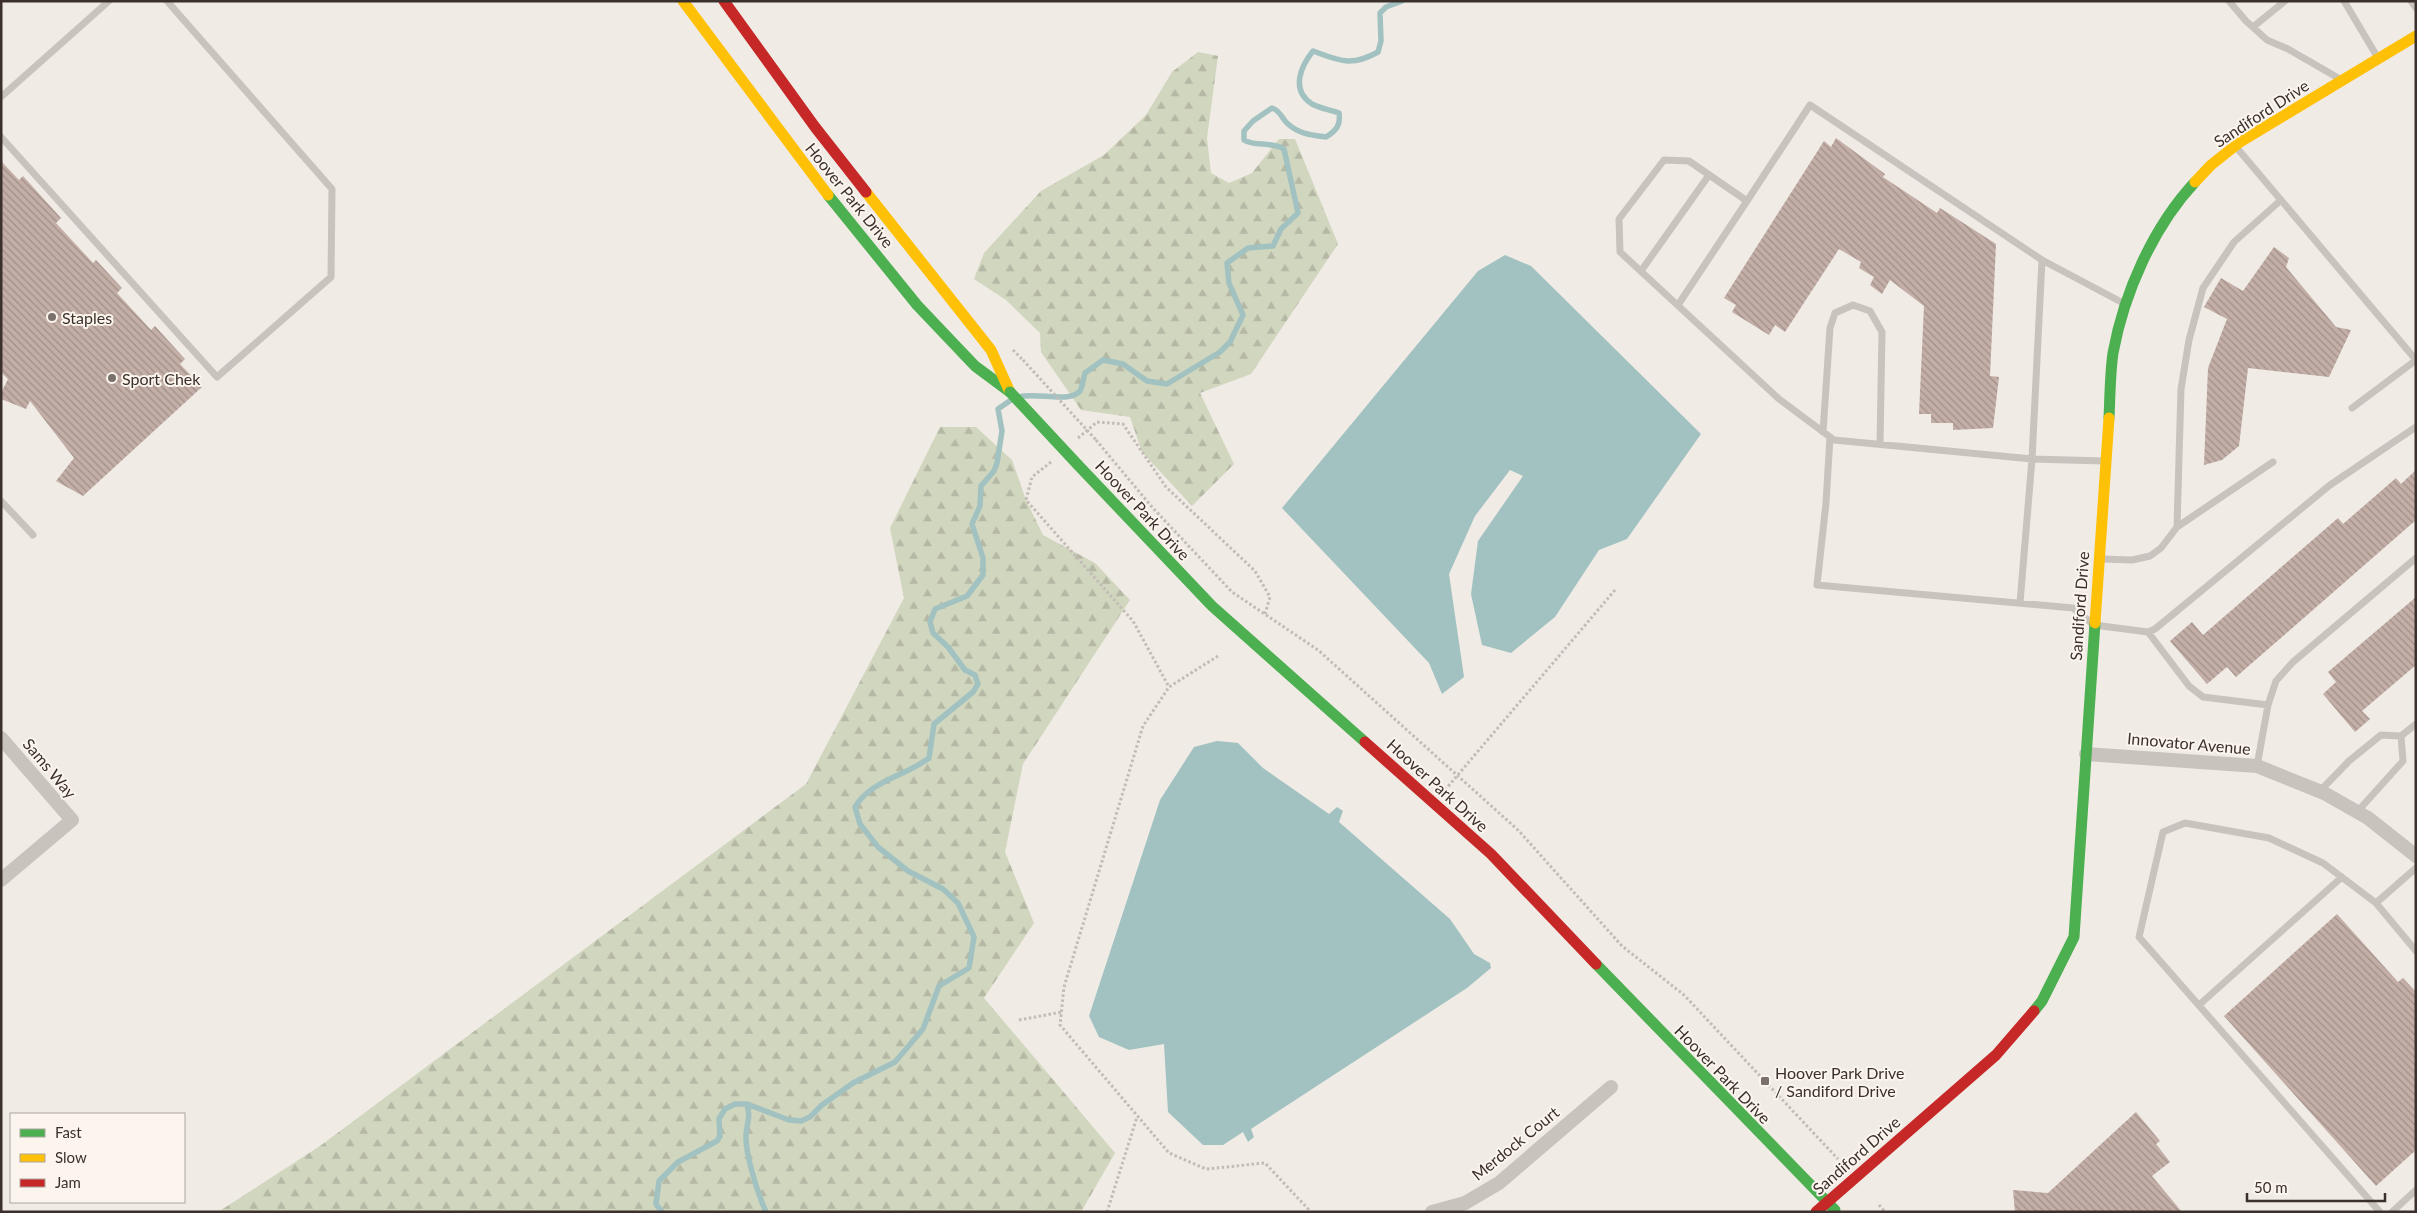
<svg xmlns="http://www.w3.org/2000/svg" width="2417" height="1213" viewBox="0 0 2417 1213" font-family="Lato,sans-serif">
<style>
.forest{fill:url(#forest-firs)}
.water{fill:#a1c2c1}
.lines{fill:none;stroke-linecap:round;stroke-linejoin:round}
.stream{stroke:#a1c2c1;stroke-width:5.5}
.building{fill:url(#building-back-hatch)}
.path{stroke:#c2bbb6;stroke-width:3;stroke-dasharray:2.5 2.5;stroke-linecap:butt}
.lane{stroke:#c9c3be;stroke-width:7}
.street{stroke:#c9c3be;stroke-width:14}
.fast{stroke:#4caf50;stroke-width:11}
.slow{stroke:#ffc107;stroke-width:11}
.jam{stroke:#c62828;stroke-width:11}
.path-bridge{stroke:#c2bbb6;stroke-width:3;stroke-dasharray:2.5 2.5;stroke-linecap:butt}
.fast-bridge{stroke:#4caf50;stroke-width:11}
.poi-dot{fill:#7a716c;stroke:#fbf5ee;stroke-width:2}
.labels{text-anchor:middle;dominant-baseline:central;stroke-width:4;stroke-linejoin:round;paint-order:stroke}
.street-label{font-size:16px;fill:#3b302b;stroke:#fbf5ee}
.poi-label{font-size:16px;fill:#3b302b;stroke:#fbf5ee;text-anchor:start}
</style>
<defs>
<pattern id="forest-firs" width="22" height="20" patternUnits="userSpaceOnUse" patternTransform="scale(1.25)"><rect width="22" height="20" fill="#d1d6bf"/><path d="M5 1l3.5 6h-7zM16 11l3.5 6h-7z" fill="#b4b8a4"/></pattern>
<pattern id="building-back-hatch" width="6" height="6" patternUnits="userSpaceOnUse" patternTransform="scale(1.25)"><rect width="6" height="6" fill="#c3afa7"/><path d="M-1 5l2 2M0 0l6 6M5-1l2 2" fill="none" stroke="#a08f88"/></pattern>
</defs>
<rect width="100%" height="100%" fill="#f0ebe5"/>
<!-- forest -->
<path class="forest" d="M 1198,52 L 1218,56 L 1207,138 L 1211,173 L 1229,183 L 1252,173 L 1279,139 L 1295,139 L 1338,244 L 1251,374 L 1200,393 L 1234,464 L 1192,506 L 1142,452 L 1130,417 L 1081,410 L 1041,352 L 1040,333 L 1006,300 L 974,279 L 984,253 L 1041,191 L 1104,155 L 1146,115 L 1172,72 Z
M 940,427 L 976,427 L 1012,460 L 1026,500 L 1043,535 L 1095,563 L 1130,600 L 1023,764 L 1005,852 L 1034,923 L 984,998 L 1115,1153 L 1081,1212 L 218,1212 L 320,1146 L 806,784 L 904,598 L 890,528 Z"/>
<!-- water -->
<path class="water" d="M 1505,255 L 1531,266 L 1701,434 L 1627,539 L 1599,550 L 1555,617 L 1511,653 L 1482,645 L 1471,594 L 1478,541 L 1523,476 L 1510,470 L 1475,516 L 1449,574 L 1464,677 L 1442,694 L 1429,663 L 1282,508 L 1478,271 Z
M 1217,741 L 1238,743 L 1263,768 L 1329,814 L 1337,807 L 1343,811 L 1339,822 L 1450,919 L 1474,954 L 1490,963 L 1491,968 L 1467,988 L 1251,1129 L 1254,1137 L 1248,1142 L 1243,1132 L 1223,1145 L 1203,1145 L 1168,1112 L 1164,1044 L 1129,1050 L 1099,1037 L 1089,1016 L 1160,800 L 1194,747 Z"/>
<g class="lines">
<!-- stream -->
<path class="stream" d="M 1019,397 C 1035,392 1068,403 1079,392 C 1083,388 1083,379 1085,373 L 1103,360 L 1123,364 L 1147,381 L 1167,384 L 1220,352 L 1230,342 L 1243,315 L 1229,283 L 1227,263 L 1248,248 L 1273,246 L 1281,229 L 1298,213 L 1284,149 C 1270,141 1255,147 1244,140 L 1244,131 L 1253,121 L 1272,108 C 1281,111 1282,119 1288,124 C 1299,134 1312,135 1326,137 C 1336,131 1341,125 1339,113 C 1331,110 1319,108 1312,104 C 1290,90 1301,66 1313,51 C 1340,61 1351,67 1378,52 L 1381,41 L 1380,13 L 1386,7 L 1402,1
M 747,1104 C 751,1118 747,1122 746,1135 C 745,1154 758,1194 766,1212
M 662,1212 L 656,1204 L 659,1181 L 678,1162 L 717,1141 L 720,1136 L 719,1119 L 725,1109 L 735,1104 L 747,1104 L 789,1120 L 801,1121 L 810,1117 L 822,1105 L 853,1083 L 895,1062 L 923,1029 L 939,986 L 969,968 L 974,937 L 958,903 L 943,889 L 908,871 L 878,847 L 860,824 L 855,807 C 871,780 906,776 929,758 L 934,724 L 973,692 L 978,684 L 975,675 L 965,670 L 948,647 L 933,633 L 930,622 L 935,609 L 967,596 L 983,575 L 983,558 L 972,524 L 980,506 L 981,486 L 994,471 L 997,463 L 1002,431 L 998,409 L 1011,400"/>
</g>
<!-- building -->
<path class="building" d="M 1836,138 L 1885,174 L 1883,177 L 1937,213 L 1940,208 L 1996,244 L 1990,376 L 1999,377 L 1993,428 L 1953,430 L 1953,423 L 1931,423 L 1931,414 L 1919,414 L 1924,306 L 1890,280 L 1882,294 L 1870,285 L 1874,277 L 1859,268 L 1861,262 L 1839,249 L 1785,332 L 1775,325 L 1769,335 L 1732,312 L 1736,305 L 1724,298 L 1824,141 L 1831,147 Z
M 1,161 L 19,180 L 23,176 L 61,218 L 56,223 L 93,263 L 96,260 L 122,288 L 117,293 L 151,330 L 155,326 L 185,359 L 180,364 L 202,387 L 83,496 L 56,481 L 74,458 L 30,401 L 26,409 L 1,399 L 1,393 L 8,379 L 1,372 Z
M 2274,247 L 2289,258 L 2286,267 L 2336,327 L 2351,330 L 2329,377 L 2248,368 L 2239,446 L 2222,460 L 2204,465 L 2208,368 L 2227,319 L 2204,307 L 2221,278 L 2243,291 Z
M 2416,470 L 2416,520 L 2236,677 L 2227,667 L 2207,684 L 2170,641 L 2192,622 L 2203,635 L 2338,518 L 2343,524 L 2396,478 L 2401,484 Z
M 2416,597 L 2416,665 L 2362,711 L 2370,719 L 2355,732 L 2323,694 L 2336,682 L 2328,672 Z
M 2337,914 L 2398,982 L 2403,978 L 2416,992 L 2416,1150 L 2376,1186 L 2224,1016 Z
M 2136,1112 L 2160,1141 L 2156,1144 L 2170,1162 L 2152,1176 L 2182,1212 L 2015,1212 L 2013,1190 L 2048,1193 Z"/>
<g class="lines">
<!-- path -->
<path class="path" d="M 1013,350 L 1023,360
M 1078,438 L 1097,422 L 1123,424 L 1166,487 L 1255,571 L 1270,597 L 1265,614
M 1096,440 L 1152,507 L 1232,592 L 1318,650 L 1518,830 L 1622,946 L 1684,995 L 1838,1159
M 1051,462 L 1032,477 L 1026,500 L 1133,621 L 1169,687
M 1218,656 L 1169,687 L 1143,726 L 1064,987 L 1060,1025 L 1169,1153 L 1206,1169 L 1265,1163 L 1311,1212
M 1445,790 L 1615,590
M 1019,1020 L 1062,1012
M 1879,1205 L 1885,1212
M 1107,1212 L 1137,1117"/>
<!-- lane -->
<path class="lane" d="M 2229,1 L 2246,21 L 2267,40 L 2288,49 L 2340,79
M 2344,1 L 2378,58
M 2411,1 L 2416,8
M 2253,27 L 2285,1
M 1,97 L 109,1
M 1,137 L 217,377 L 331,277 L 332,189 L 167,1
M 2237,148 L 2416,360
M 1747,201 L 1810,105 L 2042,260
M 1641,271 L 1709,175
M 1678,305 L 1747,201 L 1689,161 L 1664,160 L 1619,219 L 1620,252 L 1779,399 L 1834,440 L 2032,459 L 2104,461
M 2352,408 L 2416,360
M 1823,432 L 1830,328 L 1835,313 L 1853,305 L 1870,311 L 1882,332 L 1880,444
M 1830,437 L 1826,503 L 1817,585 L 2073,608 L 2094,625 L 2148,632 L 2155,629 L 2330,485 L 2416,427
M 1,501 L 33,535
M 2177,527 L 2181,389 L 2189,340 L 2203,288 L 2234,242 L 2281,200
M 2102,559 L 2132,560 L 2150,556 L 2161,548 L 2177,527 L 2273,462
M 2020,603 L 2032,459 L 2042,260 L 2125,304
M 2148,632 L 2189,686 L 2203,697 L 2268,705
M 2257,766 L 2268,705 L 2276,681 L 2293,662 L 2416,558
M 2320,791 L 2349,761 L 2381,735 L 2401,736 L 2416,724
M 2357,812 L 2403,761 L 2401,736
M 2376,903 L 2416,868
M 2199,1005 L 2342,877
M 2380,1212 L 2139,937 L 2163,832 L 2185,823 L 2269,838 L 2323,863 L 2376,903 L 2416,951
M 2392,1212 L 2416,1190"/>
<!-- street -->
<path class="street" d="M 1,738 L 72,820 L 1,880
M 2086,754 L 2257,766 L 2324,793 L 2368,818 L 2416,856
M 1432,1212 L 1465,1203 L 1499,1183 L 1611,1087"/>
<!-- fast -->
<path class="fast" d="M 828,195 L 917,305 L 975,366 L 1010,392
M 2109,418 C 2110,397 2110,374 2113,353 C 2124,293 2153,227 2195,182
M 1078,465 L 1212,606 L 1365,742
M 1596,964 L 1835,1210
M 2034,1011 L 2042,1001 L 2074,937 L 2095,623"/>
<!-- slow -->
<path class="slow" d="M 683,1 L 828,195
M 2195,182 L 2211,165 L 2240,142 L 2416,36
M 866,192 L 991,350 L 1009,390
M 2095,623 L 2109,418"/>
<!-- jam -->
<path class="jam" d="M 724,1 L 815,127 L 866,192
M 1365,742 L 1491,854 L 1596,964
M 1816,1212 L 1996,1055 L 2034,1011"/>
<!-- path-bridge -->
<path class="path-bridge" d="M 1023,360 L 1096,440"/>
<!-- fast-bridge -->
<path class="fast-bridge" d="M 1010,392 L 1078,465"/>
</g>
<!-- markers -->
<g class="poi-dot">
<circle cx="52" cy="317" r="5"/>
<circle cx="112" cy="378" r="5"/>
<rect x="1760" y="1076" width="10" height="10" rx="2.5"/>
</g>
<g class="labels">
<!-- street labels -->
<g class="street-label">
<text transform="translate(2261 113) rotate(-33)">Sandiford Drive</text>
<text transform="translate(850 195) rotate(51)">Hoover Park Drive</text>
<text transform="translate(1143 510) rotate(47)">Hoover Park Drive</text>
<text transform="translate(2079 606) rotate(-86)">Sandiford Drive</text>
<text transform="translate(2189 743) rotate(5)">Innovator Avenue</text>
<text transform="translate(50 768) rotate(50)">Sams Way</text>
<text transform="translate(1438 785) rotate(42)">Hoover Park Drive</text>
<text transform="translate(1723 1074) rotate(46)">Hoover Park Drive</text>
<text transform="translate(1515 1143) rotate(-39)">Merdock Court</text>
<text transform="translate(1856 1155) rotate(-41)">Sandiford Drive</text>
</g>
<!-- poi labels -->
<g class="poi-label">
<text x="62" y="317">Staples</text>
<text x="122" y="378">Sport Chek</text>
<text x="1775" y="1072">Hoover Park Drive<tspan x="1775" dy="18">/ Sandiford Drive</tspan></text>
</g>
</g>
<!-- border -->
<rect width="2417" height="1213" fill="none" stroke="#3b302b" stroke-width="5"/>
<!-- legend -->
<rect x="10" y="1113" width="175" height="90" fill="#fbf5ee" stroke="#aea6a0"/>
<rect x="20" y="1129" width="25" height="8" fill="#4caf50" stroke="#aea6a0"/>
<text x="55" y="1138" font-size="15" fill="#3b302b">Fast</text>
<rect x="20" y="1154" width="25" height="8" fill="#ffc107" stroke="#aea6a0"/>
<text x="55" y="1163" font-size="15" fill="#3b302b">Slow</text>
<rect x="20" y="1179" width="25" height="8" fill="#c62828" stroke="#aea6a0"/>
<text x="55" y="1188" font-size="15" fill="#3b302b">Jam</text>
<!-- scale -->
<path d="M2247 1193v8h138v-8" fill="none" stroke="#3b302b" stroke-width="2.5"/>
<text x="2254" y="1193" font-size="15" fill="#3b302b" stroke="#fbf5ee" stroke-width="4" paint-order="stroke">50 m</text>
</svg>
